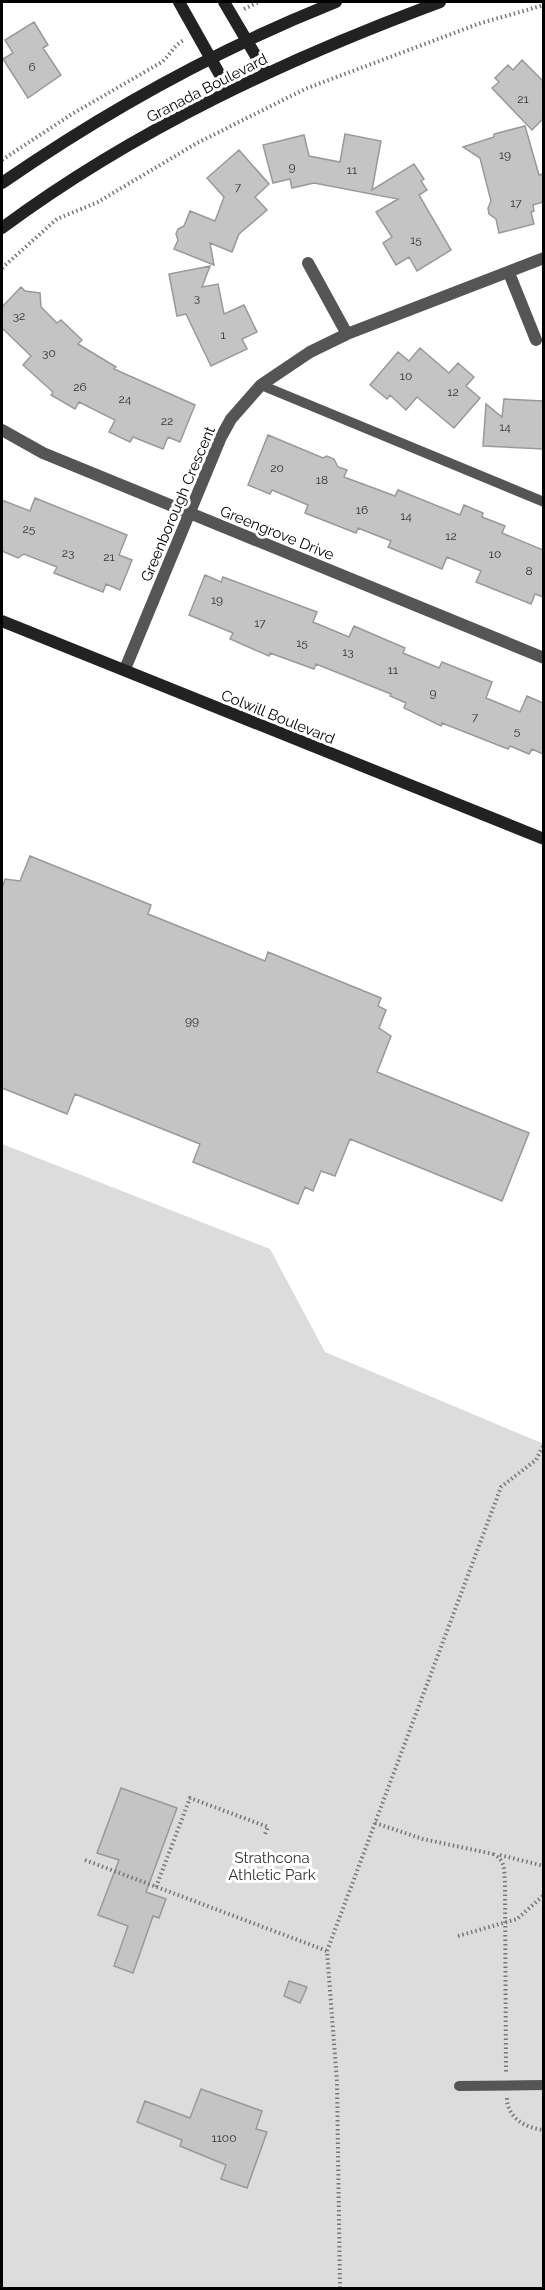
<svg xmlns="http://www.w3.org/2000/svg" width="545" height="2290" viewBox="0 0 545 2290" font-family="Raleway,sans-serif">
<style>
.green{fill:#dcdcdc}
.building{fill:#c4c4c4;stroke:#999;stroke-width:1.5}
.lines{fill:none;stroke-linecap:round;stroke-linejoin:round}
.path{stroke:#777;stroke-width:4;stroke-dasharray:1.5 3;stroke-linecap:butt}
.lane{stroke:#555;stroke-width:10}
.street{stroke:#555;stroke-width:12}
.secondary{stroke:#222;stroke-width:12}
.labels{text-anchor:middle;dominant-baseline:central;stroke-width:6;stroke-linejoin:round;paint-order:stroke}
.number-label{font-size:12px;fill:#313131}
.street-label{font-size:15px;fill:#000;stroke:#fff}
.park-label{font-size:15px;fill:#333;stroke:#fff}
</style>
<rect width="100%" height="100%" fill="#fff"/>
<!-- green -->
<path class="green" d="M 2,1144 L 270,1249 L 325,1352 L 544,1444 L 543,2288 L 2,2288 Z"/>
<!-- building -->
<path class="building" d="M 34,22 L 48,45 L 43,48 L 61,75 L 28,98 L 3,59 L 13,53 L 5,40 Z
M 522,60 L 543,81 L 543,119 L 532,130 L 492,88 L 499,82 L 495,78 L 508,65 L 513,70 Z
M 525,126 L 539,175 L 543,174 L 543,202 L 533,205 L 534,211 L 531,212 L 534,224 L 499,233 L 496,219 L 489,214 L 488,208 L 491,201 L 480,158 L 463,147 L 494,137 L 494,134 Z
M 345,134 L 381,141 L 372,190 L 414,164 L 424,179 L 421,181 L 427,190 L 419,195 L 451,250 L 417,271 L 409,257 L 396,265 L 383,243 L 392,237 L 376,212 L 398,199 L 314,183 L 292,188 L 290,179 L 273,183 L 263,145 L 304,135 L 309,156 L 340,162 Z
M 239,150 L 269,184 L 255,197 L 267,210 L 239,234 L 232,252 L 210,243 L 214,265 L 174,249 L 178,240 L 176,234 L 178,229 L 184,226 L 190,211 L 215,221 L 224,197 L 207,178 Z
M 210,266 L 202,287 L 218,284 L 224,314 L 244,305 L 257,332 L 242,339 L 247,349 L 211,366 L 186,314 L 177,316 L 169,274 Z
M 21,287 L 25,291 L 40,293 L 41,307 L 57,323 L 61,320 L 82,340 L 78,344 L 116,367 L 114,369 L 195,405 L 180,442 L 168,437 L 163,449 L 133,437 L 130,442 L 109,432 L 115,420 L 79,402 L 75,409 L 51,395 L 53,392 L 23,365 L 31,356 L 2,328 L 2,307 Z
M 420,348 L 449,373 L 458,363 L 474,377 L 466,386 L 480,398 L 454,428 L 417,397 L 406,410 L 390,395 L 387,399 L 370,385 L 398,352 L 409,361 Z
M 504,399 L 543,401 L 543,449 L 483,446 L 486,404 L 502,417 Z
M 268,435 L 323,458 L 327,456 L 334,459 L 338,467 L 347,470 L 344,477 L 395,496 L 398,490 L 460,515 L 464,505 L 483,513 L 482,517 L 505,526 L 502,533 L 543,550 L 543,597 L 535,594 L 531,604 L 476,582 L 481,571 L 447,557 L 442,569 L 388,547 L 391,541 L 358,528 L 356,533 L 305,513 L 308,505 L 272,490 L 270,494 L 248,485 Z
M 35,498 L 127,535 L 119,555 L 132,560 L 120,590 L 106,584 L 103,592 L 54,573 L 57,567 L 24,554 L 18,558 L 2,551 L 2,500 L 30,511 Z
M 205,575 L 221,582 L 223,577 L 317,612 L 313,622 L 349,637 L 354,626 L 405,648 L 403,653 L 439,668 L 442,662 L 492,682 L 486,698 L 520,712 L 527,696 L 543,703 L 543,754 L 532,749 L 529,754 L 510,746 L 508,749 L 442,723 L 441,726 L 404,708 L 406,703 L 390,696 L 391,694 L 316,664 L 314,669 L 270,653 L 269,656 L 230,639 L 233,633 L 189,615 Z
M 30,856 L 151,905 L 148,914 L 265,961 L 268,952 L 381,998 L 378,1006 L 386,1010 L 379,1028 L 391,1036 L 377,1072 L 529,1133 L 502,1201 L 350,1139 L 335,1176 L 321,1171 L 313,1191 L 305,1187 L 298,1204 L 193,1162 L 200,1144 L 75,1094 L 67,1114 L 2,1088 L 2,888 L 5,879 L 20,881 Z
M 121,1788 L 177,1808 L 146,1892 L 166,1899 L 159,1918 L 153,1916 L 133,1973 L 114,1966 L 128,1926 L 98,1915 L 119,1860 L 97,1853 Z
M 289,1981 L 307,1987 L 300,2003 L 284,1996 Z
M 201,2089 L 262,2111 L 256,2129 L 267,2132 L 247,2188 L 221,2179 L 226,2165 L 180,2146 L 182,2140 L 137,2122 L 145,2101 L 190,2118 Z"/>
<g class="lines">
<!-- path -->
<path class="path" d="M 244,9 L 259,2
M 2,160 L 72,114 L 162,62 C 170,55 174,45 184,40
M 2,268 L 57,219 L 98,202 L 197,143 L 305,89 L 478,24 L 544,5
M 375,1823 L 423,1839 L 493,1854
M 493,1854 C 506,1860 504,1871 505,1884 L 506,2073
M 500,1855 L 544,1866
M 85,1860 L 327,1951
M 156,1887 L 190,1798 L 268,1827 L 265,1834
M 458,1936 L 517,1919 L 544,1895
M 507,2098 C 507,2118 526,2128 544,2130
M 340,2288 L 337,2082 L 327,1951 L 501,1487 L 536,1460 L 544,1444"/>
<!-- lane -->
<path class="lane" d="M 261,385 L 544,502
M 459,2086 L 544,2085"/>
<!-- street -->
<path class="street" d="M 308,263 L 347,334
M 509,273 L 536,340
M 2,430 L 43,453 L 544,658
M 125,669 L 221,437 L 231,419 L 261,385 L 310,352 L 347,334 L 544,258"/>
<!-- secondary -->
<path class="secondary" d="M 179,2 L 229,91
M 224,2 L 266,73
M 2,183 C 106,111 218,49 336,2
M 2,228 C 134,130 286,59 440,2
M 2,621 L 544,839"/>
</g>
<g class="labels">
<!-- number labels -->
<g class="number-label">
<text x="32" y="67">6</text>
<text x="523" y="99">21</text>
<text x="505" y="155">19</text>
<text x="292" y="167">9</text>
<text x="352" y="170">11</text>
<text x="238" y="187">7</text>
<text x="516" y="203">17</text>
<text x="416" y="240">15</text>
<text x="197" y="298">3</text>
<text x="19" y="316">32</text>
<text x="223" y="335">1</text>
<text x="49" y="353">30</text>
<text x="406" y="376">10</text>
<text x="80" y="387">26</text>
<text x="453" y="392">12</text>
<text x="125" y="399">24</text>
<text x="167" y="421">22</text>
<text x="505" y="427">14</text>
<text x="277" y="468">20</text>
<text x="322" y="480">18</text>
<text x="362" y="510">16</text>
<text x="406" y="516">14</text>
<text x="29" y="529">25</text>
<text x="451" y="536">12</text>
<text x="68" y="553">23</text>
<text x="495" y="554">10</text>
<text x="109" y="557">21</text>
<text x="529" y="571">8</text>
<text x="217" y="600">19</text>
<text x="260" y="623">17</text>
<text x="302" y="643">15</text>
<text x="348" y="652">13</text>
<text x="393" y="670">11</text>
<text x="433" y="693">9</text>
<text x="475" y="717">7</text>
<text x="517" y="731">5</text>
<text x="192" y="1021">99</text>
<text x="224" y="2138">1100</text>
</g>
<!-- street labels -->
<g class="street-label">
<text transform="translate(207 88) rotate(-27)">Granada Boulevard</text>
<text transform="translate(178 504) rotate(-67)">Greenborough Crescent</text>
<text transform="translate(277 533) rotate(22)">Greengrove Drive</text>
<text transform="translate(278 717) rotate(22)">Colwill Boulevard</text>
</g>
<!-- park labels -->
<g class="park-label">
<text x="272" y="1858">Strathcona<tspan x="272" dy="17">Athletic Park</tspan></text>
</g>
</g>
<!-- border -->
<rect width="545" height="2290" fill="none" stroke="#000000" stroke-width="6"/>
</svg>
